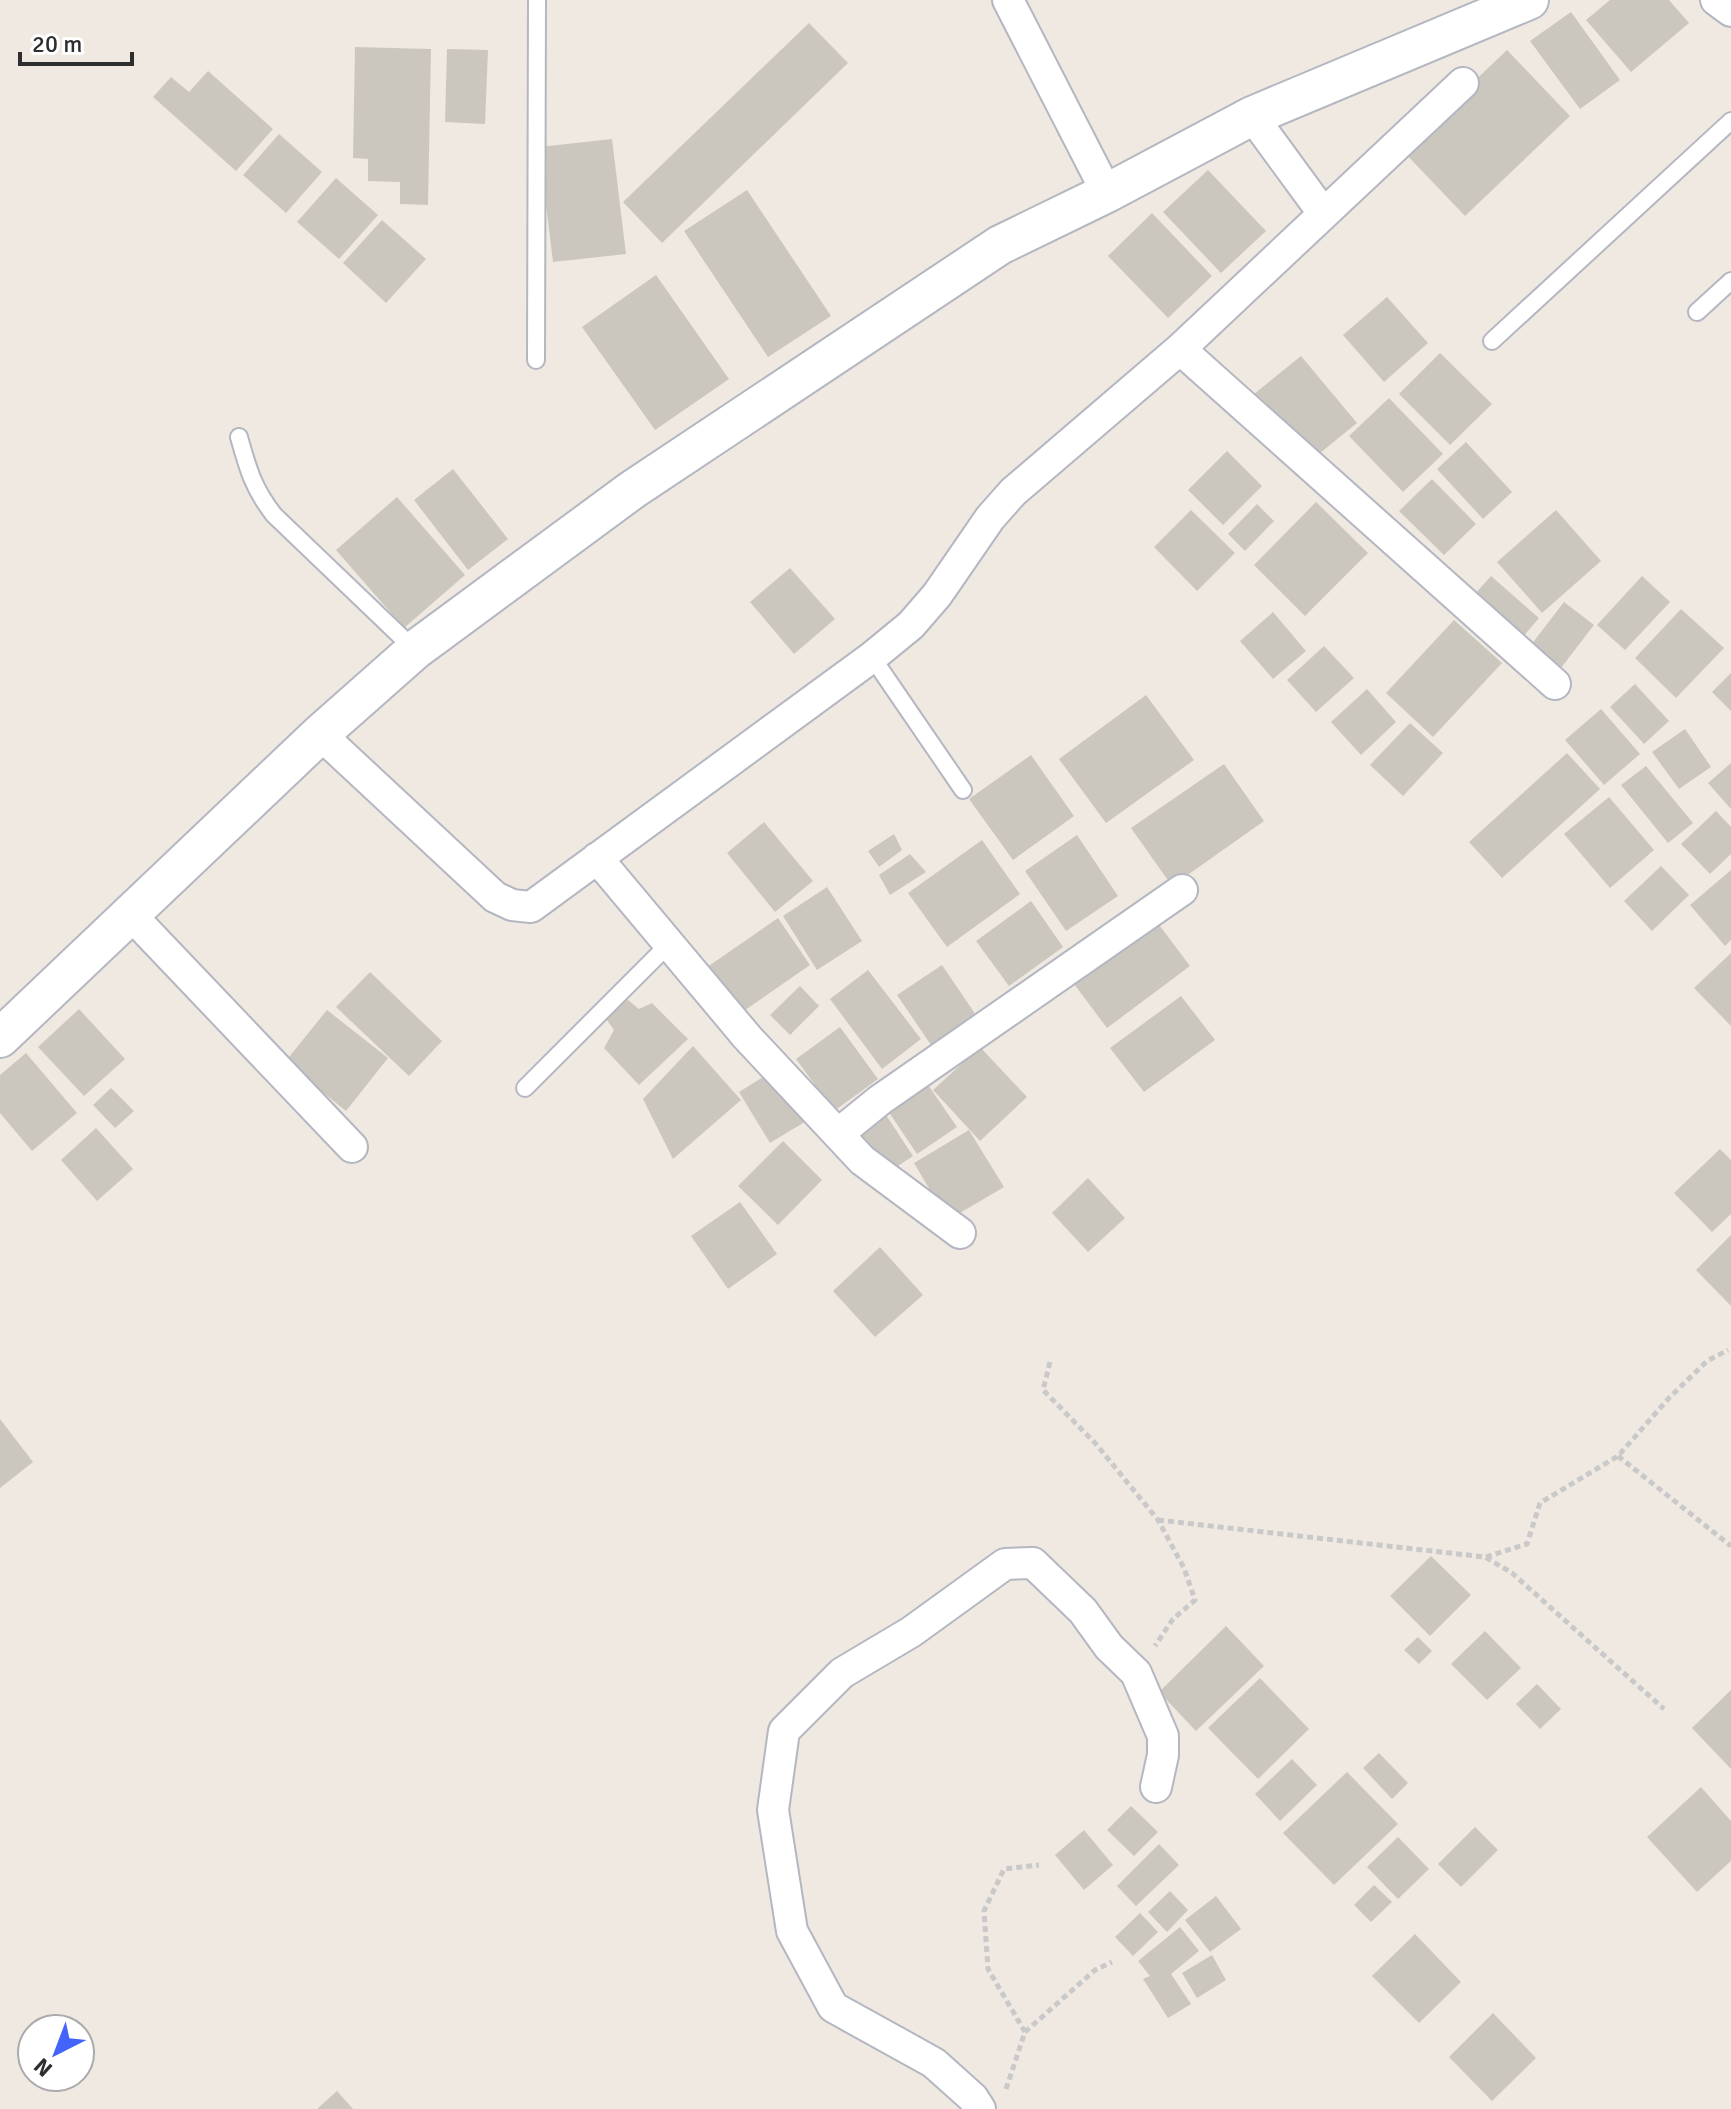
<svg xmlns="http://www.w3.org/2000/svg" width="1731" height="2109" viewBox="0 0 1731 2109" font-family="Signika,sans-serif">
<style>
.building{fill:#cbc7bf}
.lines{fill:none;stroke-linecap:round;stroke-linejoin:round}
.service-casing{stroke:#b4b7c1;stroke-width:20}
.minor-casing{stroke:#b4b7c1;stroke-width:34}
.tertiary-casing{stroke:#b4b7c1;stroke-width:42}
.path{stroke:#c9c9c9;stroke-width:5;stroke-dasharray:6 4;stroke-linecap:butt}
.service{stroke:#fff;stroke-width:16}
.minor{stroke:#fff;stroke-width:30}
.tertiary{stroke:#fff;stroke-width:38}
</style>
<rect width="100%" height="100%" fill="#efe9e1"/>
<!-- building -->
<path class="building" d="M 1610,0 L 1669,0 L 1689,23 L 1631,72 L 1586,20 Z
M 1571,12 L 1620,80 L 1580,109 L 1530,41 Z
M 809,23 L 848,63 L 662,243 L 623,202 Z
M 355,47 L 431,49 L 428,205 L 400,204 L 400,182 L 368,181 L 368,159 L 353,158 Z
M 447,49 L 488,50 L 485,124 L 445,122 Z
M 1507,50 L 1570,116 L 1465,216 L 1402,150 Z
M 208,71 L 273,129 L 236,171 L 153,97 L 171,77 L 189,92 Z
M 279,134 L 322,172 L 286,213 L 243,175 Z
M 612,139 L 626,254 L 553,262 L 539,147 Z
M 1208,170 L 1266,231 L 1221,273 L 1163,212 Z
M 336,178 L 378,215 L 339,259 L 297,222 Z
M 747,190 L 831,316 L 768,357 L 684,231 Z
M 1152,213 L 1212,276 L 1168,318 L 1108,256 Z
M 382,220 L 426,259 L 386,303 L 343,263 Z
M 656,275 L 729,379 L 655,430 L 582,327 Z
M 1387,297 L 1428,343 L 1384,382 L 1343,335 Z
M 1440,353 L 1492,404 L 1450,445 L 1399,394 Z
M 1301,356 L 1357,423 L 1309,462 L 1254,394 Z
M 1389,398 L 1443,454 L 1403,492 L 1349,436 Z
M 1466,442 L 1512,492 L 1483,519 L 1437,469 Z
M 1227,451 L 1262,486 L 1223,525 L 1188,490 Z
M 453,469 L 508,539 L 468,570 L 414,500 Z
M 1432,479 L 1476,524 L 1444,555 L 1399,511 Z
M 397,497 L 465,575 L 404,628 L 336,550 Z
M 1316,502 L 1368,553 L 1305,616 L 1254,565 Z
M 1257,504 L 1274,521 L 1245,551 L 1228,534 Z
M 1191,510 L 1235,553 L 1197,591 L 1154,547 Z
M 1556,510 L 1601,561 L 1542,613 L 1497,562 Z
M 790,568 L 835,619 L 794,654 L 750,602 Z
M 1491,576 L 1539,618 L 1523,637 L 1474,595 Z
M 1642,576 L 1670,602 L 1625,650 L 1597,625 Z
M 1564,602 L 1594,625 L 1554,677 L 1524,654 Z
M 1681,609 L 1724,648 L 1676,698 L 1635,658 Z
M 1273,612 L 1306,651 L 1273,679 L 1240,641 Z
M 1454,620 L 1502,663 L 1433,737 L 1386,693 Z
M 1324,646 L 1354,678 L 1316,712 L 1287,680 Z
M 1731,673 L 1731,711 L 1712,692 Z
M 1635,684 L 1669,721 L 1644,744 L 1610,707 Z
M 1367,689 L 1396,722 L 1361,755 L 1331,722 Z
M 1146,695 L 1194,760 L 1106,823 L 1059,759 Z
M 1601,709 L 1640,754 L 1604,785 L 1565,740 Z
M 1410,723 L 1443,753 L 1403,796 L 1370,765 Z
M 1685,729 L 1711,767 L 1679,789 L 1652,752 Z
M 1567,753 L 1600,789 L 1502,878 L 1469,842 Z
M 1031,755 L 1074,816 L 1013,860 L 969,799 Z
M 1731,763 L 1731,809 L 1708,783 Z
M 1224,764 L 1264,821 L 1172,886 L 1131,828 Z
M 1646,766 L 1693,823 L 1668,843 L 1621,785 Z
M 1609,797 L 1654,850 L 1610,888 L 1564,834 Z
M 1716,811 L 1731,827 L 1731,854 L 1710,874 L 1681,844 Z
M 764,822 L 813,881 L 775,912 L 727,853 Z
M 894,834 L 902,850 L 879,867 L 868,851 Z
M 1077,835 L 1118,896 L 1066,931 L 1025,871 Z
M 982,840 L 1020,894 L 947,947 L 908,893 Z
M 910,854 L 926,872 L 890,895 L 879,875 Z
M 1661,866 L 1689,895 L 1652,931 L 1624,901 Z
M 1731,870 L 1731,940 L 1725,946 L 1690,905 Z
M 827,887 L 862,941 L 817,970 L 783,916 Z
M 1031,901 L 1063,947 L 1009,986 L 976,941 Z
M 778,918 L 810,965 L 735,1017 L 703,970 Z
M 1154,918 L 1190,966 L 1107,1028 L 1071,980 Z
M 1731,953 L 1731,1026 L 1694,988 Z
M 942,965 L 976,1015 L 931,1045 L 897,995 Z
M 868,970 L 921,1039 L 882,1069 L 830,999 Z
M 370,972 L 442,1041 L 409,1076 L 336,1007 Z
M 800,986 L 819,1006 L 790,1035 L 770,1015 Z
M 1181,996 L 1215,1040 L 1144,1092 L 1110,1048 Z
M 628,1000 L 639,1009 L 652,1003 L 688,1039 L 639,1085 L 604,1048 L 614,1030 L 604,1016 Z
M 79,1009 L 125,1059 L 84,1096 L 38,1047 Z
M 327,1010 L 388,1058 L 346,1111 L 285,1062 Z
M 840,1027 L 878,1079 L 834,1111 L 796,1059 Z
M 693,1046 L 741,1100 L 673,1159 L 643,1099 Z
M 980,1047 L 1027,1097 L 980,1141 L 933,1090 Z
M 26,1053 L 77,1113 L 32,1151 L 0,1113 L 0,1075 Z
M 776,1069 L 808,1120 L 770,1143 L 739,1092 Z
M 924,1079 L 957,1127 L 917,1154 L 884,1105 Z
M 111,1088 L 134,1111 L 115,1128 L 93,1105 Z
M 880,1106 L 913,1156 L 886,1174 L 852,1124 Z
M 96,1128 L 133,1169 L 97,1201 L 61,1160 Z
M 969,1130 L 1004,1187 L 948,1220 L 914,1163 Z
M 783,1141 L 822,1180 L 778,1225 L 738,1186 Z
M 1720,1149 L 1731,1160 L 1731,1214 L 1712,1232 L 1674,1193 Z
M 1088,1178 L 1125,1218 L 1088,1252 L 1052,1213 Z
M 740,1202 L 777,1254 L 728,1289 L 691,1236 Z
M 1731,1235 L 1731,1306 L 1696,1270 Z
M 880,1247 L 923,1295 L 875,1337 L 833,1291 Z
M 0,1419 L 33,1462 L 0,1488 Z
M 1431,1556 L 1471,1595 L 1430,1636 L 1390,1596 Z
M 1226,1626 L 1264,1666 L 1196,1731 L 1159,1692 Z
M 1485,1631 L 1521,1668 L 1487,1700 L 1451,1664 Z
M 1418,1637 L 1432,1651 L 1419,1664 L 1404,1650 Z
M 1260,1678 L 1309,1729 L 1258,1779 L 1208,1728 Z
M 1537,1684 L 1561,1709 L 1540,1729 L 1516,1704 Z
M 1731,1690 L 1731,1769 L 1692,1728 Z
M 1379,1753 L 1408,1783 L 1392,1799 L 1363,1768 Z
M 1292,1759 L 1317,1785 L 1280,1821 L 1255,1794 Z
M 1347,1772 L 1398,1824 L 1334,1885 L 1283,1833 Z
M 1701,1787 L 1731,1821 L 1731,1861 L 1697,1892 L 1647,1837 Z
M 1131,1806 L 1158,1832 L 1134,1856 L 1107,1830 Z
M 1475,1827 L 1498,1850 L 1461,1887 L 1438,1864 Z
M 1084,1830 L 1113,1865 L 1084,1890 L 1055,1855 Z
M 1398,1837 L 1429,1869 L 1398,1899 L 1367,1867 Z
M 1159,1844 L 1179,1865 L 1136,1906 L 1117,1886 Z
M 1374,1885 L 1392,1902 L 1371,1922 L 1354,1905 Z
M 1170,1891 L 1188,1910 L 1167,1932 L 1148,1912 Z
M 1216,1896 L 1241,1929 L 1210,1952 L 1185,1920 Z
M 1140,1913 L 1158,1932 L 1133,1956 L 1115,1937 Z
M 1180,1927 L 1199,1951 L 1171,1974 L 1191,2004 L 1168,2018 L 1143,1979 L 1150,1976 L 1138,1961 Z
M 1415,1934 L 1461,1982 L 1419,2023 L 1372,1976 Z
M 1212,1955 L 1226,1980 L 1197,1998 L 1182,1973 Z
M 1493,2013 L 1536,2058 L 1492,2101 L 1449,2057 Z
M 337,2091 L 353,2109 L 317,2109 Z"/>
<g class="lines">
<defs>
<path id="service" d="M 1697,312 L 1731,281
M 1492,341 L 1731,121
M 536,360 L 537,0
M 239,437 C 248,469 253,488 274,515 L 415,650
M 872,657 L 963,790
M 525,1088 L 669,944"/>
<path id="minor" d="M 1008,0 L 1107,193
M 1716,0 L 1731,11
M 1252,116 L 1323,213
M 1180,349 L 1555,684
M 320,734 L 495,897 L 512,905 L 531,907 L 872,657 L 911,625 L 937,595 L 990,518 L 1013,492 L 1180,349 L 1463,83
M 597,858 L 747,1037 L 862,1160 L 960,1233
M 130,914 L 352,1147
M 838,1134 L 880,1100 L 1182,890
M 980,2109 L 973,2098 L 934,2063 L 833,2007 L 792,1931 L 773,1810 L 784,1731 L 842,1673 L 911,1632 L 1005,1564 L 1033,1563 L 1083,1611 L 1109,1647 L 1136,1673 L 1163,1736 L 1163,1755 L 1156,1787"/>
<path id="tertiary" d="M 0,1038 L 320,734 L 415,650 L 632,490 L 1000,245 L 1107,193 L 1252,116 L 1529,0"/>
</defs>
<!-- service casing -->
<use href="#service" class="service-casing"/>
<!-- minor casing -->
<use href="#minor" class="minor-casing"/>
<!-- tertiary casing -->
<use href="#tertiary" class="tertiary-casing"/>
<!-- path -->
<path class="path" d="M 1050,1362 L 1043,1390 L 1096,1444 L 1158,1520 L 1184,1568 L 1195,1600 L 1173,1619 L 1155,1646
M 1618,1456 L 1731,1546
M 1158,1520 L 1485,1557 L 1512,1573 L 1664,1709
M 1486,1557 L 1527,1544 L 1540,1503 L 1618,1456 L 1669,1398 L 1707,1361 L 1728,1350
M 1025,2032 L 988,1969 L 984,1911 L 1004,1869 L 1039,1865
M 1006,2089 L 1025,2032 L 1095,1970 L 1112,1962"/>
<!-- service -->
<use href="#service" class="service"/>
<!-- minor -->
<use href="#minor" class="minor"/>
<!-- tertiary -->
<use href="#tertiary" class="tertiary"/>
</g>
<!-- north arrow -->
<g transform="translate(56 2053) rotate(222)"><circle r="38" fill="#ffffff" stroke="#ababab" stroke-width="2"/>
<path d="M0-6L14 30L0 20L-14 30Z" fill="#4264fb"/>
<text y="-12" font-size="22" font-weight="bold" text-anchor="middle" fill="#2e2e2e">N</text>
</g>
<!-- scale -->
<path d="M20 52v12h112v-12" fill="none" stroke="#2e2e2e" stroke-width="4"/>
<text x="32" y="52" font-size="24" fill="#2e2e2e" stroke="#ffffff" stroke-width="6" paint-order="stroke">20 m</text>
</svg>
